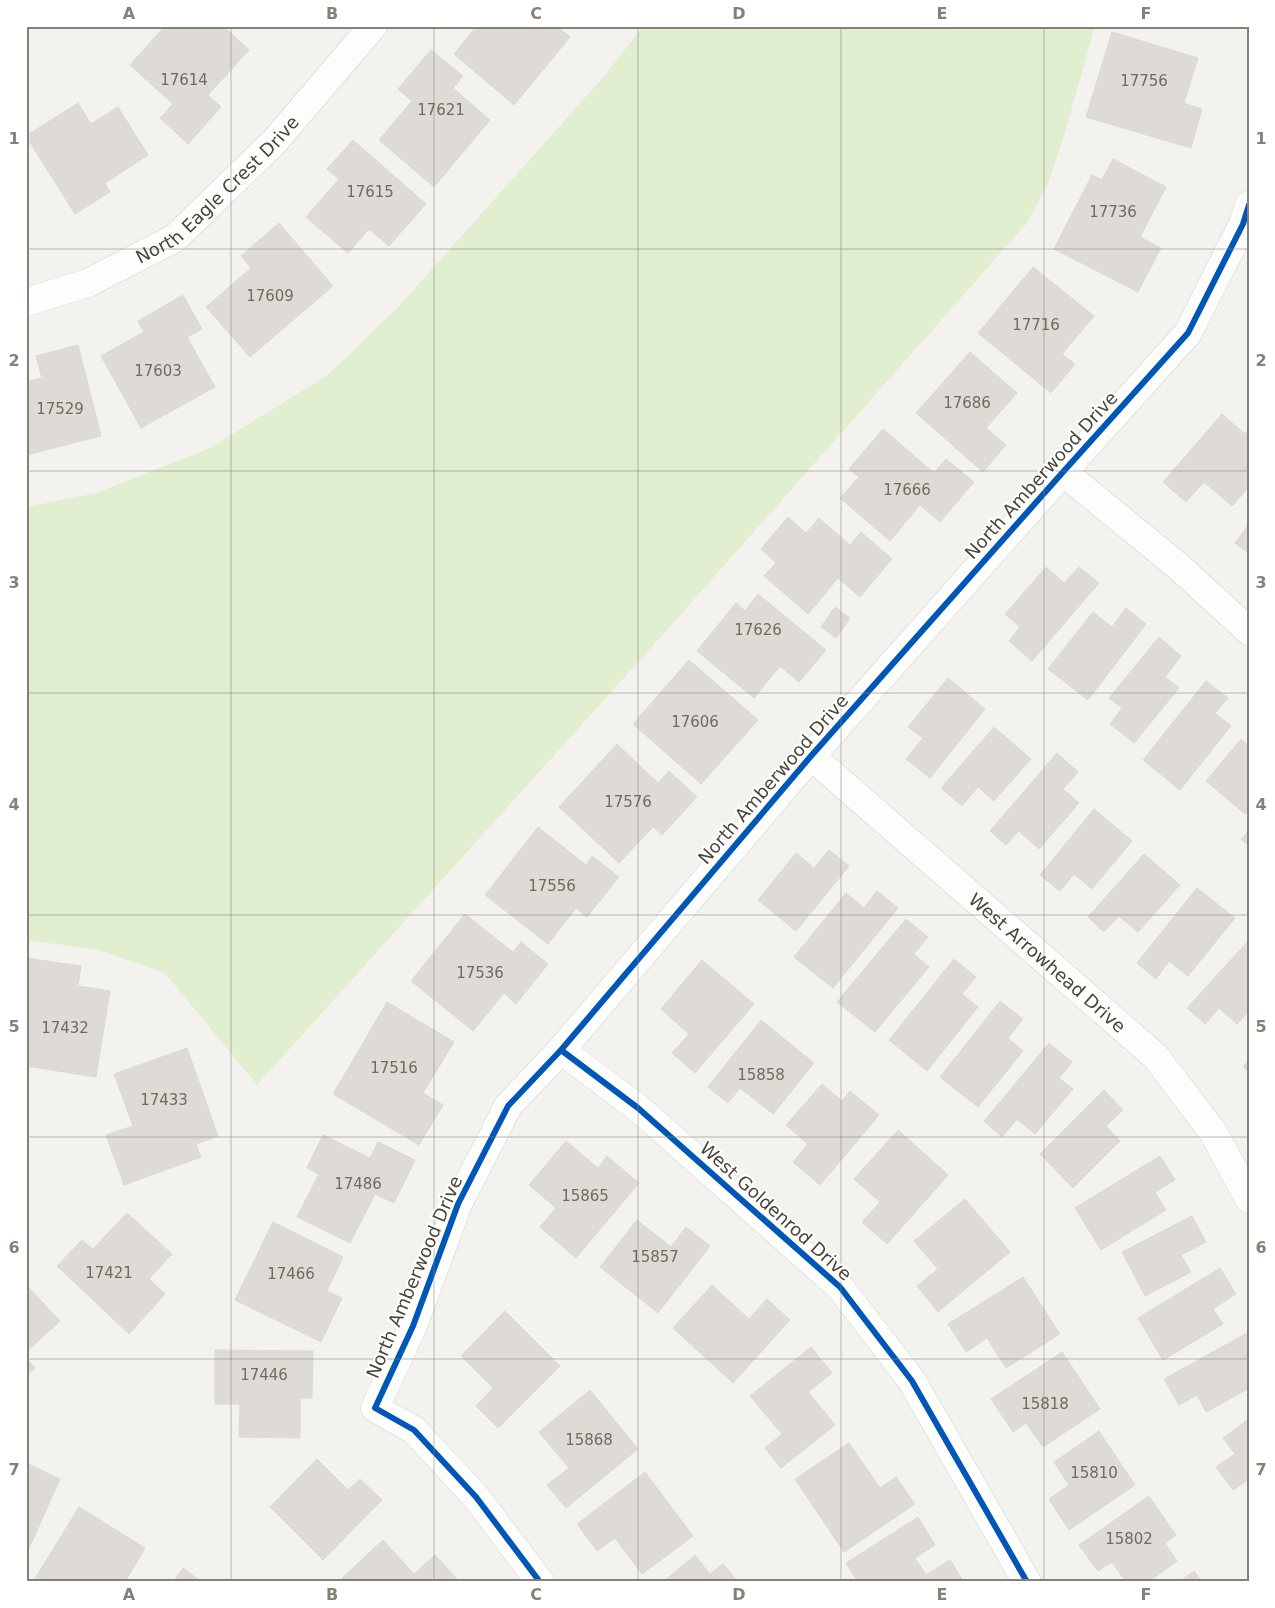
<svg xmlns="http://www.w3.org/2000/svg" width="1275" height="1608" viewBox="0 0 1275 1608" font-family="'DejaVu Sans',sans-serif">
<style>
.green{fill:#e1eecf}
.building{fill:#dedbd6;stroke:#dcd9d4}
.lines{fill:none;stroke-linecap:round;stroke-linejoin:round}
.minor-casing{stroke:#d2d0cb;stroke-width:29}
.minor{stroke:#fdfdfc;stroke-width:28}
.cycleway-casing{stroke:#fff;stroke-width:9}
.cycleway{stroke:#0057b8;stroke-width:6}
.grid{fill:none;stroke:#868178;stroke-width:1;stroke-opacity:0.55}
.labels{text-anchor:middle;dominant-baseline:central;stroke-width:4;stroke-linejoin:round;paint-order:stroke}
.number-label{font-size:15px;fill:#706a61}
.street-label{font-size:18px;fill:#4b4439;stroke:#fff}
.neatline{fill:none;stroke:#868178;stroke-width:2}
.grid-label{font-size:16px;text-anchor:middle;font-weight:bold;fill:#868178}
</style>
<rect width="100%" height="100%" fill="#f4f2ee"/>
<!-- green -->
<path class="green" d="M 643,26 L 1095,26 L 1064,136 L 1048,183 L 1027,223 L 667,630 L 257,1085 L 165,973 L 99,950 L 26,940 L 26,507 L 96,493 L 210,448 L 328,375 L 400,305 L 606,74 Z"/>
<!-- building -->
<path class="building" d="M 165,26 L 223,26 L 249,50 L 208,95 L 221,107 L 188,144 L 160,118 L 173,104 L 130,65 Z
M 477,26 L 557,26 L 570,37 L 514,105 L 454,54 Z
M 1112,32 L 1198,58 L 1184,103 L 1202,109 L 1191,148 L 1086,117 Z
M 431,50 L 463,76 L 453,88 L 490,120 L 434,187 L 379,140 L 412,101 L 398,89 Z
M 78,103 L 91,124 L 118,107 L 148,155 L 105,183 L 110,192 L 75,214 L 26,136 Z
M 353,140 L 426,204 L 389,246 L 369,229 L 348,253 L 306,217 L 339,179 L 327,169 Z
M 1113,159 L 1166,187 L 1140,237 L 1161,248 L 1138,292 L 1054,249 L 1092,175 L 1102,180 Z
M 279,223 L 333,286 L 250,357 L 206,307 L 251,268 L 241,256 Z
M 1033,267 L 1094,316 L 1062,354 L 1075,364 L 1051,393 L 978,333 Z
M 183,295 L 202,329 L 187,337 L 215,387 L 141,428 L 101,356 L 144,332 L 138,321 Z
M 78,345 L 101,436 L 26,455 L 26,382 L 42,378 L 36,356 Z
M 970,352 L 1017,393 L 986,428 L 1006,445 L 983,472 L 916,413 Z
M 1222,414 L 1245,434 L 1249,430 L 1249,487 L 1232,506 L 1204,482 L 1186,502 L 1163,482 Z
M 883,429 L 934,473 L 946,459 L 974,482 L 940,522 L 920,505 L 890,541 L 840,498 L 859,477 L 849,469 Z
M 788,517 L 806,533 L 819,518 L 850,545 L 861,532 L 892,559 L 860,597 L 838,578 L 808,614 L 764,576 L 776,563 L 761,549 Z
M 1249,524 L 1249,553 L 1235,543 Z
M 1046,567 L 1064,583 L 1079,567 L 1099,583 L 1032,661 L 1009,641 L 1020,627 L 1005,614 Z
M 758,594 L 826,650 L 799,682 L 780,666 L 754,698 L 697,651 L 736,603 L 745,611 Z
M 835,607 L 850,618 L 836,638 L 821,627 Z
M 1126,608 L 1146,624 L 1088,700 L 1048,669 L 1093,612 L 1112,627 Z
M 1159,637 L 1181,656 L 1165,677 L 1179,688 L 1134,743 L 1110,724 L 1122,708 L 1109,698 Z
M 689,660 L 758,720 L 701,784 L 633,724 Z
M 948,678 L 985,709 L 930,778 L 906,759 L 923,738 L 908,727 Z
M 1206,681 L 1228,698 L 1215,713 L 1231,726 L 1180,790 L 1143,760 Z
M 994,727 L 1031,759 L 994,801 L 978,787 L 962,806 L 941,788 Z
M 1241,739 L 1249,746 L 1249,809 L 1245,814 L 1206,781 Z
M 617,744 L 658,783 L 669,771 L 697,797 L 662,835 L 653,827 L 619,863 L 559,807 Z
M 1057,753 L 1078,772 L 1063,789 L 1079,803 L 1039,849 L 1019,831 L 1006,845 L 990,831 Z
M 1094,809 L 1132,841 L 1092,889 L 1074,874 L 1060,891 L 1040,875 Z
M 538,827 L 586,865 L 592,856 L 619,877 L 587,917 L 576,908 L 548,944 L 485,895 Z
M 1249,831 L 1249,846 L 1241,839 Z
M 829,850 L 849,866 L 796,931 L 758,900 L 796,853 L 814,868 Z
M 1144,854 L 1180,885 L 1138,932 L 1119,916 L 1104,932 L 1088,917 Z
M 1197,888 L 1235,918 L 1188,976 L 1169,961 L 1156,979 L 1137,963 Z
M 877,891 L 898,908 L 833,988 L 794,957 L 846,893 L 864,908 Z
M 465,914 L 513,952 L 521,942 L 548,964 L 516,1004 L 504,993 L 473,1031 L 411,981 Z
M 906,919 L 928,937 L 914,954 L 929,967 L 875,1032 L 837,1002 Z
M 1249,940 L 1249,1011 L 1237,1024 L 1219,1008 L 1205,1024 L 1187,1008 Z
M 26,958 L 81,966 L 78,986 L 110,991 L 96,1077 L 26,1066 Z
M 954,959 L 976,977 L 962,994 L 978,1007 L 927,1071 L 889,1040 Z
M 702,960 L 754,1004 L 695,1073 L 672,1053 L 689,1034 L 661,1009 Z
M 1000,1001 L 1023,1019 L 1008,1038 L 1023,1051 L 978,1107 L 940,1077 Z
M 387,1002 L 454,1042 L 423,1093 L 443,1105 L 419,1145 L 333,1094 Z
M 761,1020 L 814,1063 L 773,1114 L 740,1088 L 728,1103 L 708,1087 Z
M 1049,1043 L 1072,1062 L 1059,1078 L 1073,1089 L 1035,1134 L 1017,1119 L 1002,1137 L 984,1121 Z
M 187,1048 L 218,1136 L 196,1144 L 201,1157 L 124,1185 L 106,1135 L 133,1126 L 114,1074 Z
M 1249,1061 L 1249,1073 L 1243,1066 Z
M 822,1084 L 842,1101 L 850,1091 L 879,1115 L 820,1185 L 793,1162 L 808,1144 L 786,1125 Z
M 1104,1090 L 1123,1110 L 1106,1126 L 1120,1141 L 1073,1188 L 1040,1154 Z
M 898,1130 L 948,1175 L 887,1244 L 862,1222 L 880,1202 L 854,1179 Z
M 323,1135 L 370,1158 L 378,1142 L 415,1160 L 394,1203 L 375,1194 L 350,1243 L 297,1217 L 319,1174 L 307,1168 Z
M 566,1141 L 598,1168 L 607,1156 L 639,1183 L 576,1258 L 540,1227 L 556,1208 L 529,1185 Z
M 1160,1156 L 1175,1180 L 1155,1192 L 1166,1210 L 1101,1250 L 1075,1208 Z
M 965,1199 L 1010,1252 L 938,1312 L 917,1286 L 938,1269 L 914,1241 Z
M 127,1213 L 172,1254 L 149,1279 L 165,1294 L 129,1334 L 57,1266 L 82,1240 L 93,1249 Z
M 1192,1216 L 1206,1242 L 1181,1255 L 1191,1272 L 1145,1296 L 1122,1252 Z
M 637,1220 L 671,1247 L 686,1227 L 710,1246 L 658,1313 L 600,1267 Z
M 273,1222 L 343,1257 L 327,1291 L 342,1298 L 321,1342 L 235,1300 Z
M 1220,1268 L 1236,1294 L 1213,1309 L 1223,1324 L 1163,1360 L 1138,1318 Z
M 1023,1277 L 1060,1334 L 1006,1368 L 987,1338 L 966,1352 L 948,1324 Z
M 26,1285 L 60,1321 L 26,1352 Z
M 712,1285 L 749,1319 L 767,1299 L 790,1320 L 733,1383 L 673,1328 Z
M 505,1311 L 560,1366 L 498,1428 L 476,1406 L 493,1388 L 461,1356 Z
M 1249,1332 L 1249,1388 L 1206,1412 L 1197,1395 L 1179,1405 L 1164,1379 Z
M 811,1347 L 832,1373 L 808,1392 L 835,1425 L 781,1468 L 765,1448 L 782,1434 L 750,1396 Z
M 215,1350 L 313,1351 L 312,1398 L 300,1398 L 300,1438 L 239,1437 L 240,1404 L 215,1404 Z
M 1062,1352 L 1100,1409 L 1043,1447 L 1026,1423 L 1013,1432 L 991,1399 Z
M 26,1358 L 35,1368 L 26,1376 Z
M 590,1390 L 638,1449 L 566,1508 L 547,1485 L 569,1468 L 539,1432 Z
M 1249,1419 L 1249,1479 L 1233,1490 L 1216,1467 L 1235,1454 L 1223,1438 Z
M 1099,1431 L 1135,1485 L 1069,1530 L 1049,1499 L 1069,1485 L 1054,1462 Z
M 849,1443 L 880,1488 L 896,1477 L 915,1504 L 844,1552 L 795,1479 Z
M 317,1459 L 348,1490 L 360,1479 L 382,1500 L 323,1560 L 270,1507 Z
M 26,1463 L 60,1479 L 26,1555 Z
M 645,1472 L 693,1536 L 642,1574 L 615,1538 L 597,1551 L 577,1524 Z
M 1149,1496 L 1176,1535 L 1165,1543 L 1177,1561 L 1148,1582 L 1126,1582 L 1112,1562 L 1098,1571 L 1079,1545 Z
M 79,1507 L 145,1548 L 125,1582 L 33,1582 Z
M 918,1517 L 935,1545 L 915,1558 L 926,1575 L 950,1560 L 964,1582 L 858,1582 L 846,1563 Z
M 383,1540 L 414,1574 L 435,1555 L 458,1580 L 456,1582 L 345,1582 L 342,1578 Z
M 695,1555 L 710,1574 L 723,1564 L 738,1582 L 663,1582 Z
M 183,1568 L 202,1582 L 173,1582 Z
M 1194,1571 L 1202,1582 L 1179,1582 Z"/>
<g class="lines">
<defs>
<g id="minor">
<path id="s1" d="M 26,302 L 88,283 L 175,238 L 274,142 L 373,26"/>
<path d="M 1063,472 L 1179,567 L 1249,631"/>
<path id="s2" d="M 811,756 L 1155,1056 L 1213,1132 L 1249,1199"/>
<path d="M 561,1050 L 638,1108 L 840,1287 L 912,1381 L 1027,1582"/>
<path d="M 540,1582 L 476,1497 L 414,1430 L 375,1408 L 413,1326 L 458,1204 L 508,1106 L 561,1050 L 811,756 L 1063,472 L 1188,333 L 1243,224 L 1249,205"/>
</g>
</defs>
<!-- minor casing -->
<use href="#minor" class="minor-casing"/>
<!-- minor -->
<use href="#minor" class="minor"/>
<defs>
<path id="cycleway" d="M 561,1050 L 638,1108 L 840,1287 L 912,1381 L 1027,1582
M 540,1582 L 476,1497 L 414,1430 L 375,1408 L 413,1326 L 458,1204 L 508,1106 L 561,1050 L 811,756 L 1063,472 L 1188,333 L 1243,224 L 1249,205"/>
</defs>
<!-- cycleway casing -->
<use href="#cycleway" class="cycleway-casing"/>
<!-- cycleway -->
<use href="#cycleway" class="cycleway"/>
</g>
<!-- grid -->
<path class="grid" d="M 231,26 L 231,1582M 434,26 L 434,1582M 638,26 L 638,1582M 841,26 L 841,1582M 1044,26 L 1044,1582M 26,249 L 1249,249M 26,471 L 1249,471M 26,693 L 1249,693M 26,915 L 1249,915M 26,1137 L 1249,1137M 26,1359 L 1249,1359"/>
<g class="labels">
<!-- number labels -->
<g class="number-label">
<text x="184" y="80">17614</text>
<text x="1144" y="81">17756</text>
<text x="441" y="110">17621</text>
<text x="370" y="192">17615</text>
<text x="1113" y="212">17736</text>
<text x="270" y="296">17609</text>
<text x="1036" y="325">17716</text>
<text x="158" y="371">17603</text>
<text x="967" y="403">17686</text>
<text x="60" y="409">17529</text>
<text x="907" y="490">17666</text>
<text x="758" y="630">17626</text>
<text x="695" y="722">17606</text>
<text x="628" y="802">17576</text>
<text x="552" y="886">17556</text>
<text x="480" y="973">17536</text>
<text x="65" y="1028">17432</text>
<text x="394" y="1068">17516</text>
<text x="761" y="1075">15858</text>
<text x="164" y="1100">17433</text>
<text x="358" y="1184">17486</text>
<text x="585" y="1196">15865</text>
<text x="655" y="1257">15857</text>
<text x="109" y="1273">17421</text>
<text x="291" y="1274">17466</text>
<text x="264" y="1375">17446</text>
<text x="1045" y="1404">15818</text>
<text x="589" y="1440">15868</text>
<text x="1094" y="1473">15810</text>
<text x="1129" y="1539">15802</text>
</g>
<!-- street labels -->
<g class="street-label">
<text stroke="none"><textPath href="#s1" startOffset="226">North Eagle Crest Drive</textPath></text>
<text transform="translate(1041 475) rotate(-48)">North Amberwood Drive</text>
<text transform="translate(773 779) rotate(-49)">North Amberwood Drive</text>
<text stroke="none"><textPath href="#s2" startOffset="314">West Arrowhead Drive</textPath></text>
<text transform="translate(776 1211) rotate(42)">West Goldenrod Drive</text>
<text transform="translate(414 1277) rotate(-67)">North Amberwood Drive</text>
</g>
</g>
<!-- border -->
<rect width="1275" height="1608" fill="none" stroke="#ffffff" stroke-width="55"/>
<rect x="28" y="28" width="1220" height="1552" class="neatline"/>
<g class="grid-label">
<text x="129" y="19">A</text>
<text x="332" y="19">B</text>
<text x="536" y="19">C</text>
<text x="739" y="19">D</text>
<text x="942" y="19">E</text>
<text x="1146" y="19">F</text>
<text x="14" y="144">1</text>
<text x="1261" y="144">1</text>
<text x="14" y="366">2</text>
<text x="1261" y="366">2</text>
<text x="14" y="588">3</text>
<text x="1261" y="588">3</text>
<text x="14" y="810">4</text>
<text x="1261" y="810">4</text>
<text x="14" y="1032">5</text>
<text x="1261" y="1032">5</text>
<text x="14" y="1253">6</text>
<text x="1261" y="1253">6</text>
<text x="14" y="1475">7</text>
<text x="1261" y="1475">7</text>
<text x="129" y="1600">A</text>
<text x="332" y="1600">B</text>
<text x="536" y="1600">C</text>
<text x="739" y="1600">D</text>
<text x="942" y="1600">E</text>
<text x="1146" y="1600">F</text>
</g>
</svg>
